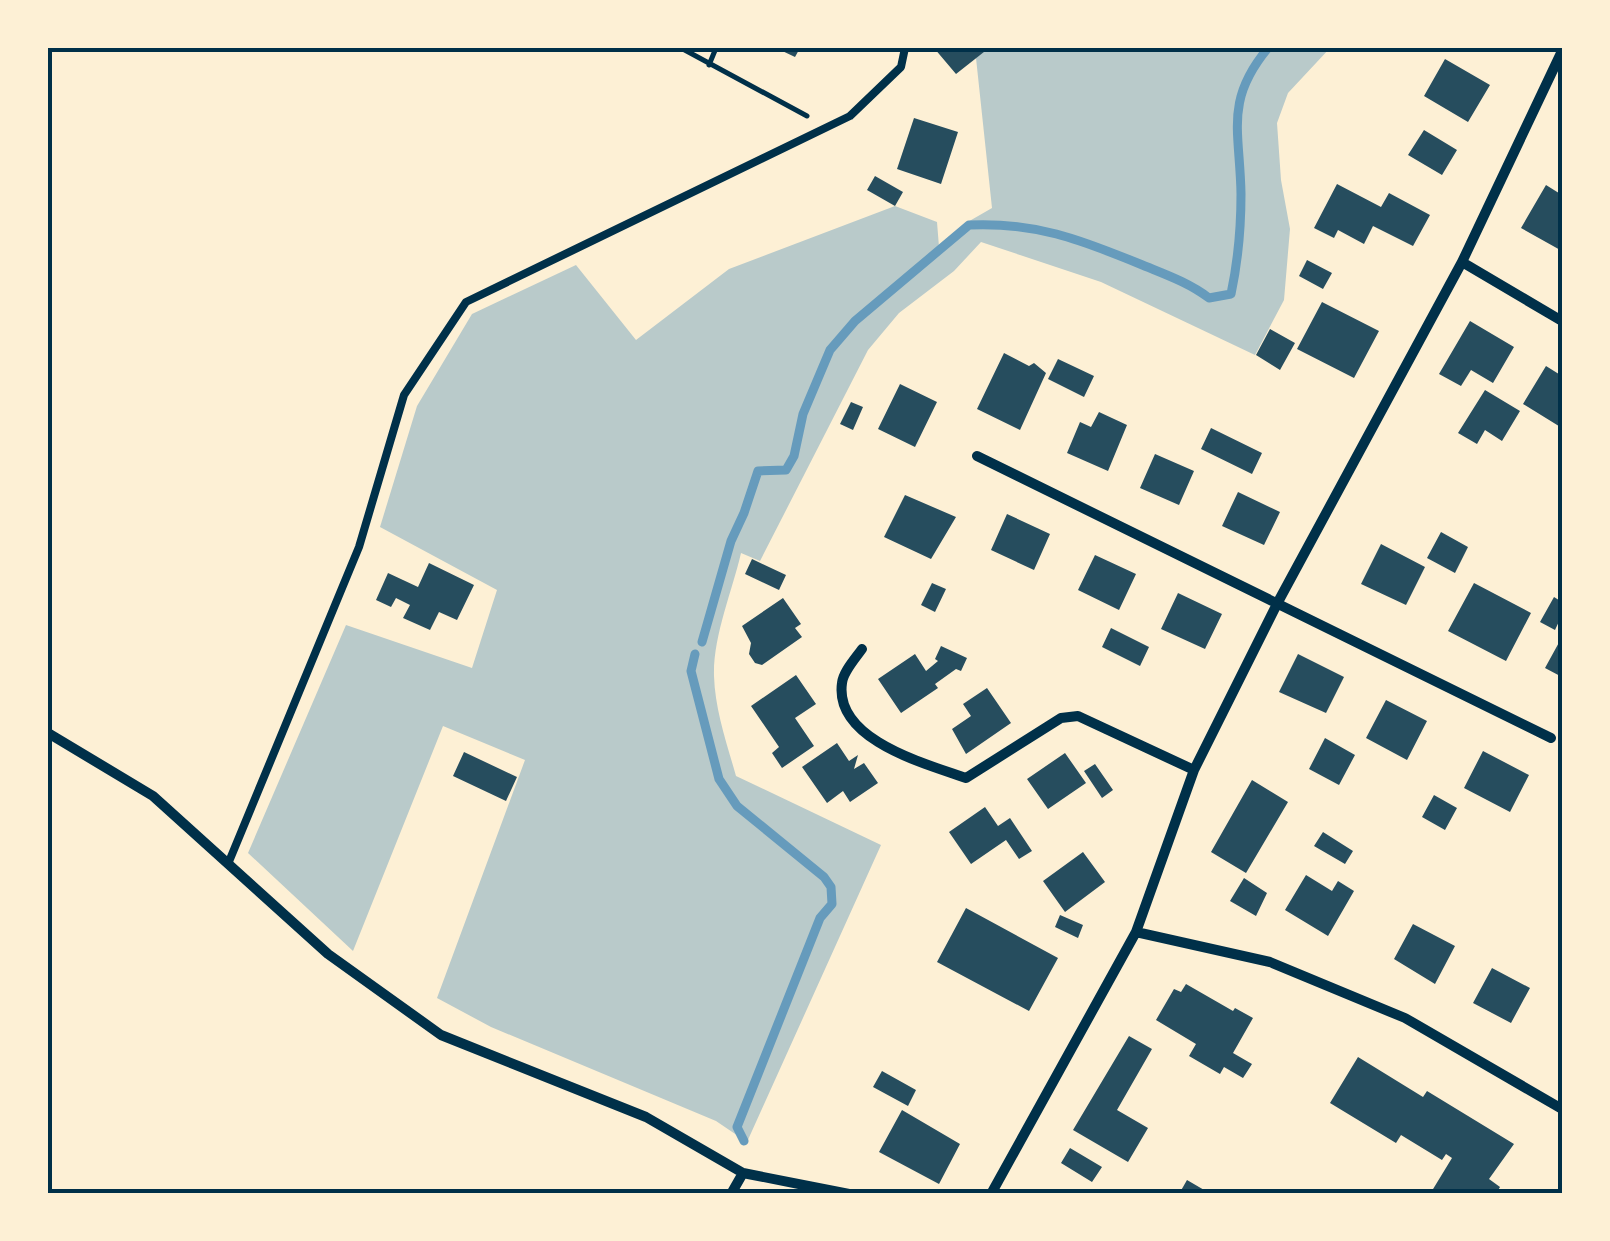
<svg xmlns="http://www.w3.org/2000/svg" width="1610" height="1241" viewBox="0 0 1610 1241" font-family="Cabin,sans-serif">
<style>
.green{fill:#b9caca}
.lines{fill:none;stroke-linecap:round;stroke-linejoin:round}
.stream{stroke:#669bbc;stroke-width:9}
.building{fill:#264d5e}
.path{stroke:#003049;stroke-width:5}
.service{stroke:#003049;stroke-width:8}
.minor{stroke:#003049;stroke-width:10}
.neatline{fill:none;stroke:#003049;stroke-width:4}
</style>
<rect width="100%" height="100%" fill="#fdf0d5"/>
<!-- green -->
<path class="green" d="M 988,48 L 1330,48 L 1288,93 L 1277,123 L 1281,180 L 1290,229 L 1284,300 L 1255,355 L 1101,282 L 981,242 L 954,271 L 899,313 L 868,350 L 760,561 L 741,553 C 732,592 713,636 714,676 C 715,710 727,744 736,776 L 881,845 L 747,1142 L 716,1121 L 491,1027 L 437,998 L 525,760 L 443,726 L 353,951 L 248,853 L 346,625 L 472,668 L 497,590 L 380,527 L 417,406 L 472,314 L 576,265 L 636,340 L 729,269 L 895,206 L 937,222 L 939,247 L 966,223 L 992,208 L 976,58 Z"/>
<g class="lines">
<!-- stream -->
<path class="stream" d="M 702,642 L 731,541 L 744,513 L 758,471 L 786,470 L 794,456 L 803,414 L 830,350 L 855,321 L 969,225 C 1035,222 1079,239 1140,264 C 1164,274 1188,282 1209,298 L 1231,294 C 1238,261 1241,227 1241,194 C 1240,131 1224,101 1268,48
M 695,654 L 691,671 L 719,779 L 737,806 L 824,877 L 831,887 L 832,904 L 820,918 L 737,1127 L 744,1141"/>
</g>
<!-- building -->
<path class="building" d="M 776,48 L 800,48 L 795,57 Z
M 934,48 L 989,48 L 956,74 Z
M 1445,59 L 1490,85 L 1468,122 L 1424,96 Z
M 914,118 L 958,132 L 941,184 L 897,169 Z
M 1424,130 L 1457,150 L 1442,175 L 1408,155 Z
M 875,176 L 903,192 L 895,206 L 867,190 Z
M 1337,184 L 1381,207 L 1389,193 L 1430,215 L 1413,246 L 1373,226 L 1364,244 L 1338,230 L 1334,238 L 1314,228 Z
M 1546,185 L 1562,195 L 1562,251 L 1521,228 Z
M 1307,260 L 1332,273 L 1323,289 L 1299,276 Z
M 1322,302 L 1379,331 L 1354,378 L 1297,349 Z
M 1470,321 L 1514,347 L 1493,383 L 1471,370 L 1461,386 L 1439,374 Z
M 1270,329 L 1295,343 L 1280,370 L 1256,355 Z
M 1004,353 L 1029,366 L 1034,363 L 1046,373 L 1020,430 L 977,409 Z
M 1058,359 L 1094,376 L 1084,397 L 1048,379 Z
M 1546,366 L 1562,376 L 1562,428 L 1523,404 Z
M 900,384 L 937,402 L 915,447 L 878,429 Z
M 1485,390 L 1520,411 L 1502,441 L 1485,430 L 1477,444 L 1458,433 Z
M 851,402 L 863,407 L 853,430 L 840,424 Z
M 1099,412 L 1127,425 L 1108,471 L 1067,453 L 1080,422 L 1091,427 Z
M 1211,428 L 1262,453 L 1252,474 L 1201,449 Z
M 1155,454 L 1194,471 L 1179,505 L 1140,488 Z
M 1238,492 L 1280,512 L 1264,545 L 1222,526 Z
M 905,495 L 956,517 L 931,559 L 884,537 Z
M 1007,514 L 1050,534 L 1034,570 L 991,550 Z
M 1441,532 L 1468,547 L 1455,573 L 1427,558 Z
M 1381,544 L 1425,567 L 1406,605 L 1361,584 Z
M 1095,555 L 1136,574 L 1119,610 L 1078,590 Z
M 752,559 L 786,575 L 779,590 L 745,574 Z
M 429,563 L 474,585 L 457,620 L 439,612 L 430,630 L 403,618 L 410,605 L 396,598 L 391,607 L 376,600 L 388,573 L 418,587 Z
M 932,583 L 946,589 L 935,612 L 921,605 Z
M 1474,583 L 1531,613 L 1506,661 L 1448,631 Z
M 1178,593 L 1222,614 L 1205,649 L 1161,629 Z
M 1554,597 L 1562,602 L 1562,615 L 1555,630 L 1540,622 Z
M 783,598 L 801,624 L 795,628 L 802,637 L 762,665 L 755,663 L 749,654 L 751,643 L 742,626 Z
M 1111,628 L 1149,647 L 1140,666 L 1102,647 Z
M 1562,637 L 1562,677 L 1545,668 Z
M 941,646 L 967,658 L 961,671 L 956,669 L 935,684 L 938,688 L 901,713 L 878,679 L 915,654 L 926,671 L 938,661 L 935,659 Z
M 1298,654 L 1344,677 L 1326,713 L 1279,692 Z
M 796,675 L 816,704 L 795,718 L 814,746 L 782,768 L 772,753 L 779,747 L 751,706 Z
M 987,688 L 1011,723 L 966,754 L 952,729 L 971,716 L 963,704 Z
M 1386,700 L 1427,721 L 1407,760 L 1366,738 Z
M 1325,738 L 1355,755 L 1339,785 L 1309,769 Z
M 837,743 L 849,761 L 858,755 L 854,769 L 864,763 L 878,783 L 850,802 L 843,791 L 827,803 L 802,767 Z
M 1483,751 L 1529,775 L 1510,812 L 1464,788 Z
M 464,752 L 517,777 L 506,801 L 453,776 Z
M 1065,753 L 1086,783 L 1048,809 L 1027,779 Z
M 1095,764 L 1113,790 L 1102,798 L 1084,771 Z
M 1252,780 L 1288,802 L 1246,873 L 1211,852 Z
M 1434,795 L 1457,808 L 1445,830 L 1422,817 Z
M 985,807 L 998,826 L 1010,818 L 1032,851 L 1019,859 L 1006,840 L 971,864 L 949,832 Z
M 1323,832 L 1353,851 L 1345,864 L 1314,846 Z
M 1083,852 L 1105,882 L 1065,912 L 1043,881 Z
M 1306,875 L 1332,891 L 1338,881 L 1354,891 L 1328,936 L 1285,910 Z
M 1244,878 L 1267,893 L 1256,916 L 1230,901 Z
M 966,908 L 1058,958 L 1029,1011 L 937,962 Z
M 1060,915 L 1083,925 L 1078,938 L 1055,927 Z
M 1413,924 L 1455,946 L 1435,984 L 1394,959 Z
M 1492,968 L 1530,988 L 1511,1023 L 1473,1003 Z
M 1186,984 L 1233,1011 L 1235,1008 L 1253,1018 L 1233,1053 L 1252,1064 L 1243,1078 L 1224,1067 L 1220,1074 L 1189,1056 L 1196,1044 L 1156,1020 L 1174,989 L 1181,992 Z
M 1129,1036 L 1152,1049 L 1117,1110 L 1148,1128 L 1128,1162 L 1073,1130 Z
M 1358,1057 L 1423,1097 L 1427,1091 L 1514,1144 L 1489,1179 L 1500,1187 L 1496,1194 L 1430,1194 L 1452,1158 L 1446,1154 L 1442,1160 L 1401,1135 L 1396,1143 L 1330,1103 Z
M 882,1071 L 916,1090 L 908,1106 L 873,1087 Z
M 902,1110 L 960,1144 L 939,1184 L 879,1152 Z
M 1070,1148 L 1102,1167 L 1092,1182 L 1061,1163 Z
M 1187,1180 L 1211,1194 L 1179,1194 Z"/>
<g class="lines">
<!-- path -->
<path class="path" d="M 681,48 L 807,116
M 709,65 L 716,48"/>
<!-- service -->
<path class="service" d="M 228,864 L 359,547 L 404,395 L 466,302 L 850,116 L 901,67 L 905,48"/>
<!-- minor -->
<path class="minor" d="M 1462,262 L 1562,321
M 977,456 L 1551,738
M 862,649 C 855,659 843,672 842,683 C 834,740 926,764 966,778 L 1061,718 L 1078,716 L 1194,770
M 48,733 L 153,796 L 328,954 L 441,1035 L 646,1117 L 743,1173 L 849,1194
M 1136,932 L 1270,962 L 1405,1018 L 1562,1109
M 731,1194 L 743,1173
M 991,1194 L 1136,932 L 1194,770 L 1278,602 L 1462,262 L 1562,51"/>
</g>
<!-- border -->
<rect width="1610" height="1241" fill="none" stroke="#fdf0d5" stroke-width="100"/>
<rect x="50" y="50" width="1510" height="1141" class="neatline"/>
</svg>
